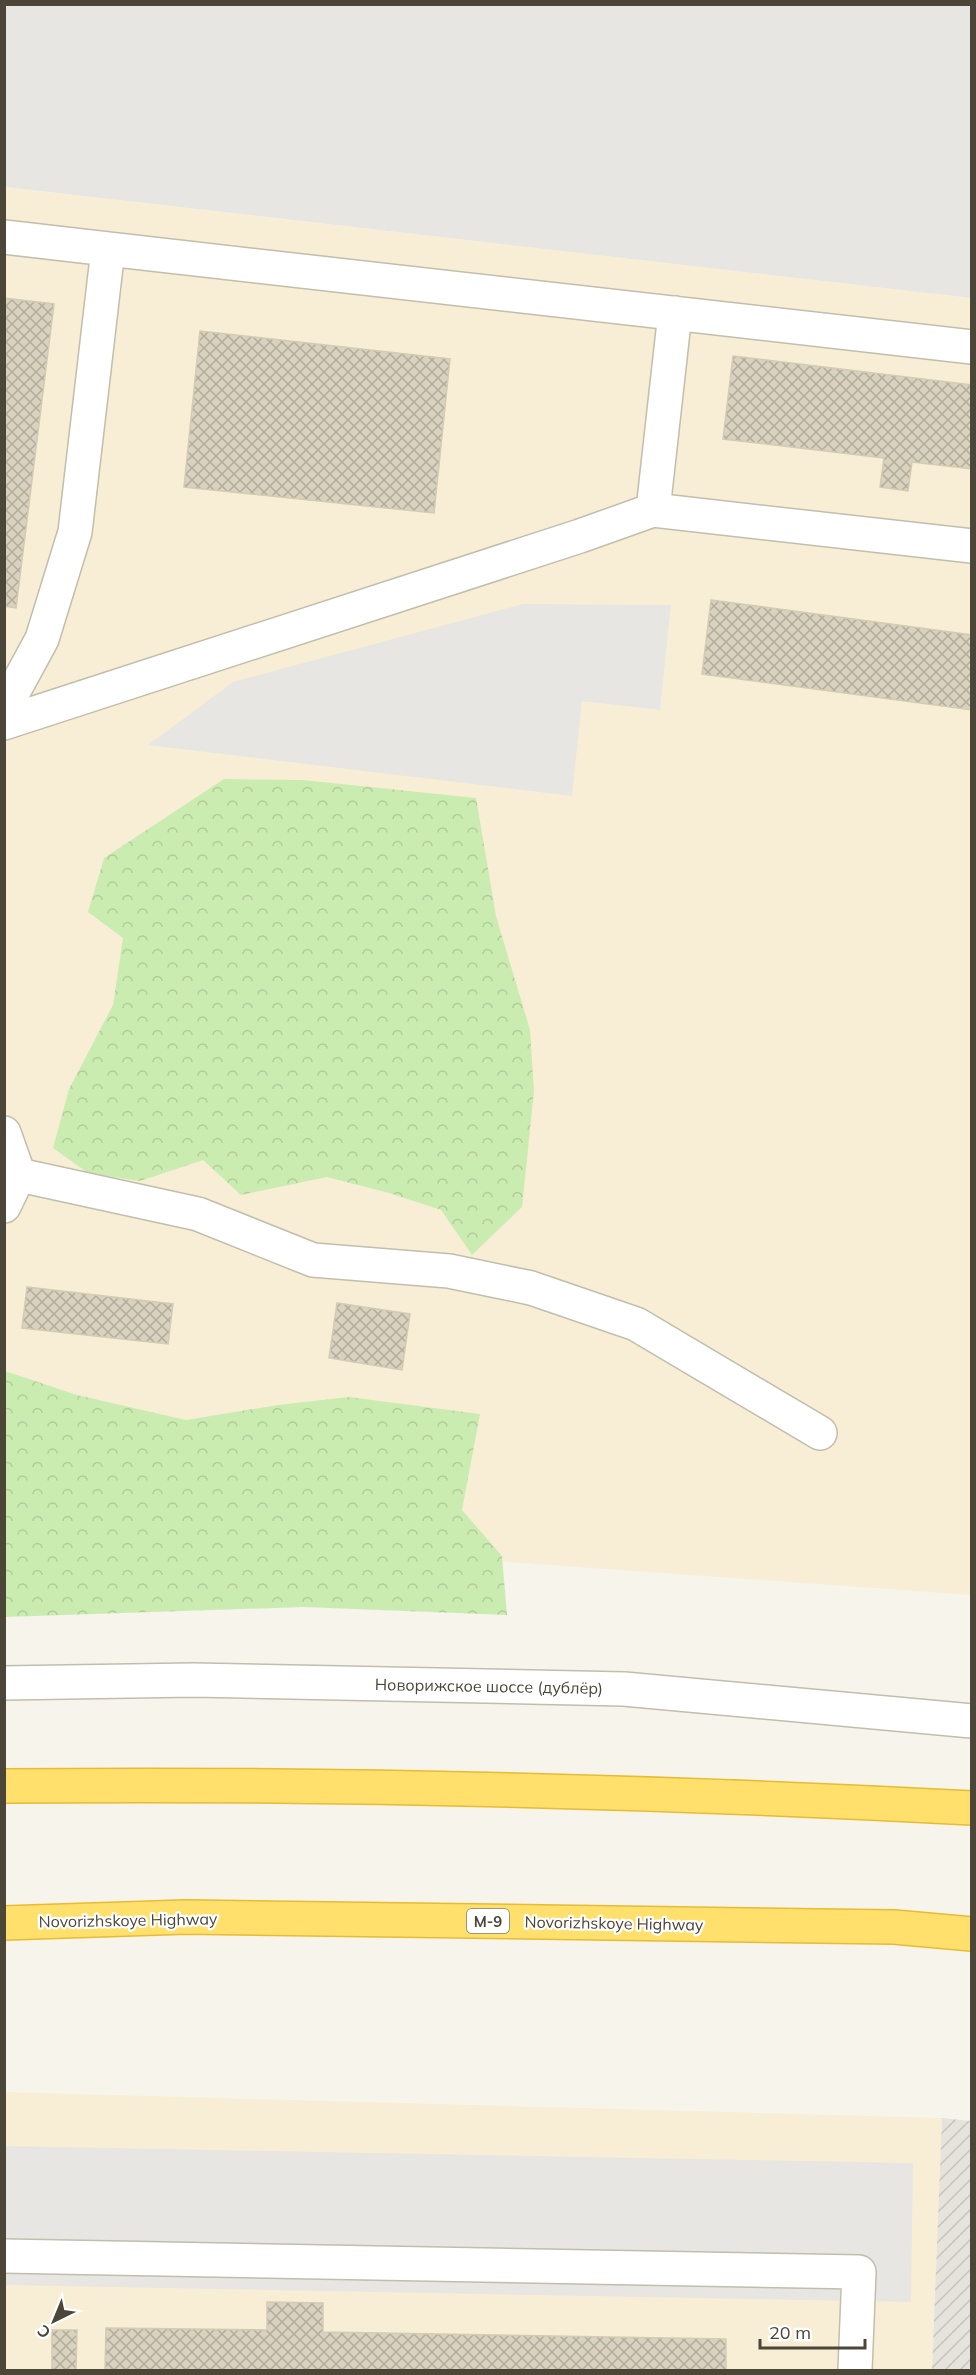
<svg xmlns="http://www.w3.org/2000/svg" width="976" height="2375" viewBox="0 0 976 2375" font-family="Mulish,sans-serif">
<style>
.commercial{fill:#f8eed5}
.industrial{fill:url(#industrial-furrows)}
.forest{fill:url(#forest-crowns)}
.parking{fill:#e8e6e2}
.building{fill:url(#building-cross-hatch);stroke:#d4cbb2;stroke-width:1.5}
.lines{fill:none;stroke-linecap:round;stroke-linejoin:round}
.minor-casing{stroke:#c2bdac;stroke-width:36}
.highway-casing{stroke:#e7bb33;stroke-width:36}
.minor{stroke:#fff;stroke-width:33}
.highway{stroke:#ffe06d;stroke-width:33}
.labels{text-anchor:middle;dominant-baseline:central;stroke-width:4.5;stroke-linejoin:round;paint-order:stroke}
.shield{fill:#fff;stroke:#817e74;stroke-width:1.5}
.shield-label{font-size:15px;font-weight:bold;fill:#4b4638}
.street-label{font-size:16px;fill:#4b4638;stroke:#fff}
</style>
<defs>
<pattern id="industrial-furrows" width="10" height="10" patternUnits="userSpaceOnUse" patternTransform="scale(1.5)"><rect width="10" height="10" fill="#e6e3dc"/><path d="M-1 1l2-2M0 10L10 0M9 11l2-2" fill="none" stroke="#c7c4be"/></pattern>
<pattern id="forest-crowns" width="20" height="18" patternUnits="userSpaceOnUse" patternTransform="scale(1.5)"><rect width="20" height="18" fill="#cbecb1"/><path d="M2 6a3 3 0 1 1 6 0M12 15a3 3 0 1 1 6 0" fill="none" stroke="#b0cc99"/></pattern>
<pattern id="building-cross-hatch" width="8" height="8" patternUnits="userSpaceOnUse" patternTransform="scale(1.5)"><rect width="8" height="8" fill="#d9d2bf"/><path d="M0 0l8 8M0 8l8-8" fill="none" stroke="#b2ac9c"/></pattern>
</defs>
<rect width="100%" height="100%" fill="#f6f4eb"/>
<!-- commercial -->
<path class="commercial" d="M 4,187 L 971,298 L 971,1595 L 5,1526 Z
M 5,2092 L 942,2118 L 932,2370 L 5,2370 Z"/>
<!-- industrial -->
<path class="industrial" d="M 942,2118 L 971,2121 L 971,2370 L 932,2370 Z"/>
<!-- forest -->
<path class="forest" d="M 224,779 L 303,780 L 476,798 L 496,916 L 530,1030 L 534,1091 L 522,1207 L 472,1255 L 441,1210 L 389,1193 L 327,1177 L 241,1195 L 203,1160 L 140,1181 L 88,1173 L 53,1148 L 69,1089 L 113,1005 L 123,938 L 88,912 L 104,858 Z
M 5,1371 L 77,1395 L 186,1420 L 278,1405 L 349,1397 L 480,1414 L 462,1510 L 502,1556 L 507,1615 L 304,1607 L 5,1617 Z"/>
<!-- parking -->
<path class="parking" d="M 5,4 L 971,5 L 971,298 L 5,187 Z
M 523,604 L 671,605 L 660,710 L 582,701 L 572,796 L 148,745 L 233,682 Z
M 5,2146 L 913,2163 L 911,2302 L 5,2285 Z"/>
<!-- building -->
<path class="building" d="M 4,298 L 54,304 L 16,608 L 4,606 Z
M 200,331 L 450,359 L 434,513 L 184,487 Z
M 733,356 L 972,385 L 972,469 L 912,462 L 908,491 L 880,487 L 884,458 L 723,439 Z
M 711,600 L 972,635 L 972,710 L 702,674 Z
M 27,1287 L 173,1304 L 168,1344 L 22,1328 Z
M 337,1303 L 410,1314 L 402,1370 L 329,1358 Z
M 267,2302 L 323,2303 L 323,2332 L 726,2339 L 726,2370 L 105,2370 L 106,2328 L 267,2330 Z
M 52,2330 L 77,2330 L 76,2370 L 52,2370 Z"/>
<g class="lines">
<defs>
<path id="minor" d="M 4,237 L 108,249 L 75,532 L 42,639 L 4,709
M 108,249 L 972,347
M 675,313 L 653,510 L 972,546
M 4,723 L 580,536 L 653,510
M 4,1133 L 19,1175 L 4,1206
M 19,1175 L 198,1214 L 313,1260 L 449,1271 L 531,1288 L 636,1324 L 820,1433
M 4,1683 L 193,1680 L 624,1689 L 972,1721
M 4,2256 L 859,2272 L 855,2370"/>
<path id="highway" d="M 4,1786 C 327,1783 650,1791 972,1808
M 4,1923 L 186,1917 L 894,1927 L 972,1934"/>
</defs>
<!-- minor casing -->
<use href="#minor" class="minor-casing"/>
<!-- highway casing -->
<use href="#highway" class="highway-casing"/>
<!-- minor -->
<use href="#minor" class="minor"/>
<!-- highway -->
<use href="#highway" class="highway"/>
</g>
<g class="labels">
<!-- shield labels -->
<rect class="shield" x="467" y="1909" width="42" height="24" rx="4.5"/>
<g class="shield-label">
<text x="488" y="1921">М-9</text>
</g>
<!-- street labels -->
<g class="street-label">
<text transform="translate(489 1686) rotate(1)">Новорижское шоссе (дублёр)</text>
<text transform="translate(128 1920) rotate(-1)">Novorizhskoye Highway</text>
<text transform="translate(614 1923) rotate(1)">Novorizhskoye Highway</text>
</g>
</g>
<!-- border -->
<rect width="976" height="2375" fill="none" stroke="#4b4638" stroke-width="12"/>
<!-- north arrow -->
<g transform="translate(54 2321) rotate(223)" stroke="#ffffff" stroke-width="4.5" paint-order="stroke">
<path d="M0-4.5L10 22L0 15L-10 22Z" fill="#4b4638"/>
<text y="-9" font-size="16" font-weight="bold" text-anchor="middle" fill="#4b4638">С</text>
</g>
<!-- scale -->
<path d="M760 2339v9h105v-9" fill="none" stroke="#4b4638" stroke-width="3"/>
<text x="769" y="2339" font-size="18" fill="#4b4638" stroke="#ffffff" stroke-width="4.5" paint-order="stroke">20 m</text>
</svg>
